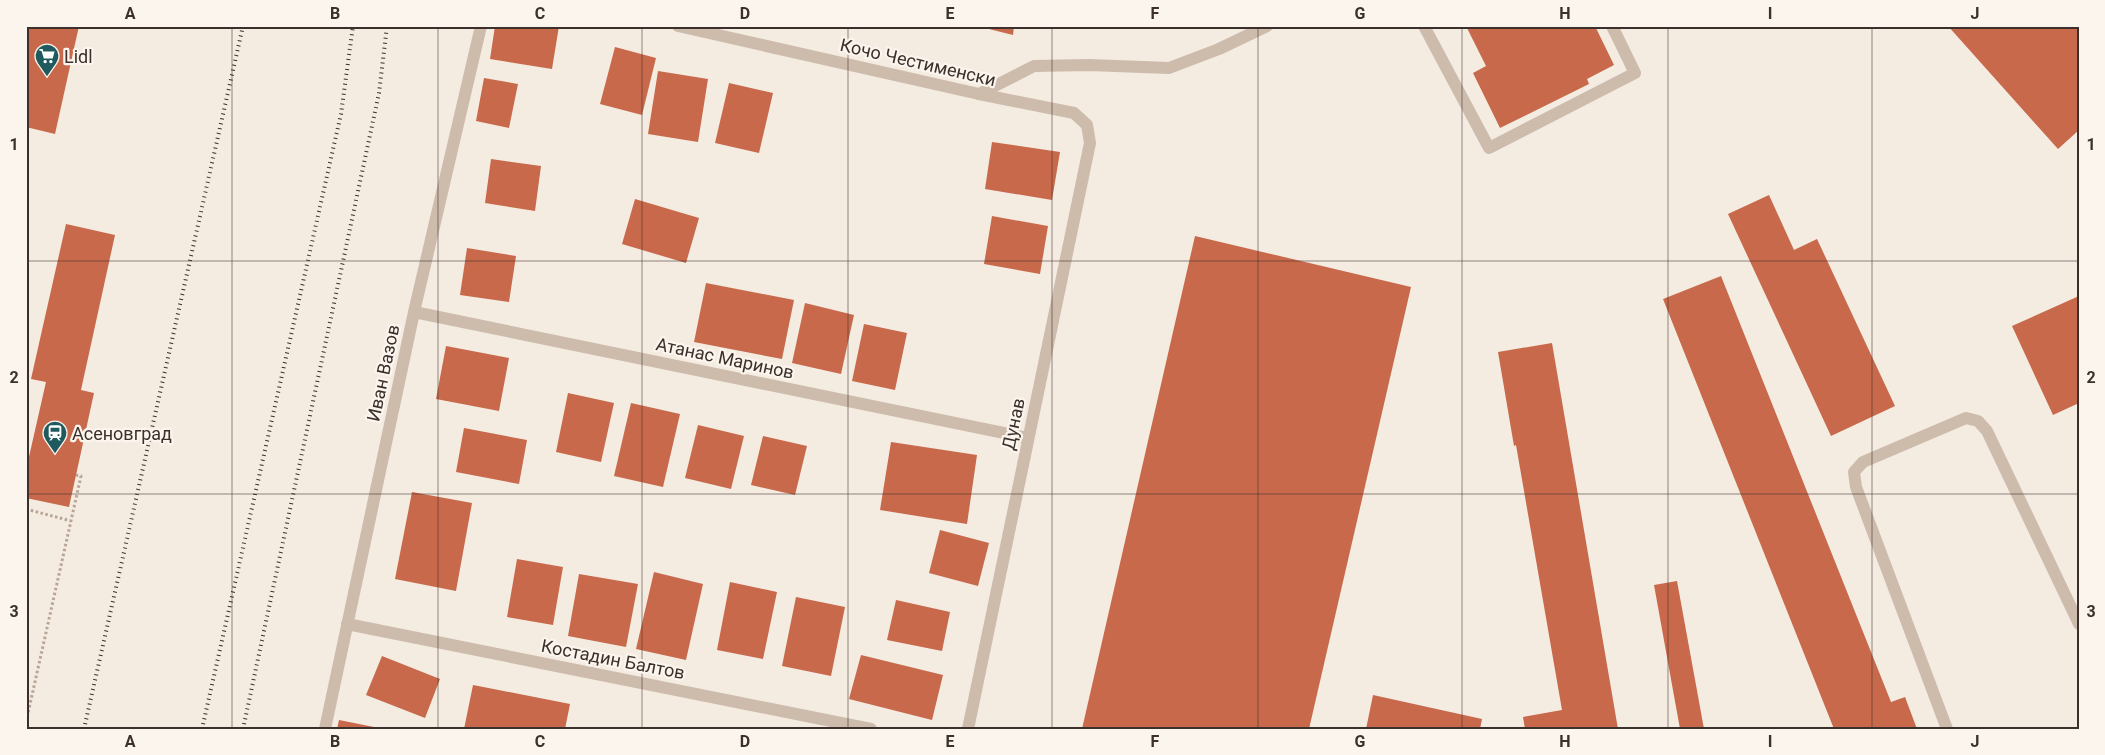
<svg xmlns="http://www.w3.org/2000/svg" width="2105" height="755" viewBox="0 0 2105 755" font-family="Roboto,sans-serif">
<style>
.building{fill:#c8694b}
.lines{fill:none;stroke-linecap:round;stroke-linejoin:round}
.path{stroke:#b9a596;stroke-width:3;stroke-dasharray:2.5 2.5;stroke-linecap:butt}
.service{stroke:#cdbbac;stroke-width:12}
.minor{stroke:#cdbbac;stroke-width:12}
.rail{stroke:#3b302b;stroke-width:4;stroke-dasharray:1 4;stroke-linecap:butt}
.grid{fill:none;stroke:#3b302b;stroke-width:1;stroke-opacity:0.55}
.labels{text-anchor:middle;dominant-baseline:central;stroke-width:4.5;stroke-linejoin:round;paint-order:stroke}
.poi-label{font-size:18px;fill:#3b302b;stroke:#fbf5ee;text-anchor:start}
.street-label{font-size:18px;fill:#3b302b;stroke:#fbf5ee}
.neatline{fill:none;stroke:#3b302b;stroke-width:2}
.grid-label{font-size:16px;text-anchor:middle;font-weight:bold;fill:#3b302b}
</style>
<rect width="100%" height="100%" fill="#f4ebe1"/>
<!-- building -->
<path class="building" d="M 26,26 L 79,26 L 55,134 L 26,127 Z
M 495,26 L 559,26 L 552,69 L 490,59 Z
M 977,26 L 1014,26 L 1013,35 Z
M 1466,26 L 1595,26 L 1614,65 L 1587,79 L 1589,84 L 1500,128 L 1473,73 L 1486,66 Z
M 1948,26 L 2079,26 L 2079,130 L 2058,149 Z
M 615,47 L 656,58 L 642,115 L 600,104 Z
M 658,71 L 708,79 L 698,142 L 648,134 Z
M 484,78 L 518,84 L 509,128 L 476,121 Z
M 729,83 L 773,93 L 759,153 L 715,143 Z
M 992,142 L 1060,152 L 1052,200 L 985,189 Z
M 491,159 L 541,166 L 535,211 L 485,203 Z
M 1769,195 L 1794,250 L 1817,239 L 1895,406 L 1831,436 L 1728,214 Z
M 635,199 L 699,218 L 686,263 L 622,244 Z
M 992,216 L 1048,226 L 1040,274 L 984,264 Z
M 66,224 L 115,235 L 81,390 L 94,393 L 69,507 L 26,498 L 26,470 L 46,382 L 31,379 Z
M 1195,236 L 1411,287 L 1309,729 L 1082,729 Z
M 467,248 L 516,256 L 509,302 L 460,295 Z
M 1721,276 L 1891,702 L 1905,697 L 1917,729 L 1834,729 L 1663,299 Z
M 706,283 L 794,300 L 782,359 L 694,342 Z
M 2079,296 L 2079,403 L 2053,415 L 2012,326 Z
M 805,303 L 854,315 L 841,374 L 792,363 Z
M 864,324 L 907,333 L 895,390 L 852,381 Z
M 1552,343 L 1618,729 L 1525,729 L 1523,717 L 1562,710 L 1516,445 L 1514,446 L 1498,352 Z
M 446,346 L 509,358 L 499,411 L 436,399 Z
M 568,393 L 614,403 L 601,462 L 556,452 Z
M 631,403 L 680,414 L 663,487 L 614,476 Z
M 698,425 L 744,436 L 731,489 L 685,478 Z
M 464,428 L 527,440 L 519,484 L 456,472 Z
M 763,436 L 807,446 L 795,495 L 751,485 Z
M 891,442 L 977,455 L 967,524 L 880,510 Z
M 412,492 L 472,503 L 456,591 L 395,579 Z
M 940,530 L 989,543 L 978,586 L 929,573 Z
M 517,559 L 563,567 L 553,625 L 507,617 Z
M 654,572 L 703,584 L 686,660 L 636,649 Z
M 579,574 L 638,584 L 626,647 L 568,636 Z
M 1677,581 L 1704,729 L 1680,729 L 1654,585 Z
M 730,582 L 777,592 L 763,659 L 717,650 Z
M 796,597 L 845,607 L 831,676 L 782,666 Z
M 896,600 L 950,612 L 942,651 L 887,640 Z
M 861,655 L 943,675 L 932,720 L 849,699 Z
M 382,656 L 440,679 L 425,718 L 366,695 Z
M 473,685 L 570,704 L 565,729 L 464,729 Z
M 1373,695 L 1482,719 L 1480,729 L 1366,729 Z
M 339,720 L 379,728 L 379,729 L 337,729 Z"/>
<g class="lines">
<!-- path -->
<path class="path" d="M 26,509 L 71,521
M 26,722 L 81,476 L 76,475"/>
<!-- service -->
<path class="service" d="M 1424,26 L 1489,148 L 1635,73 L 1612,26
M 979,94 L 1034,66 L 1089,65 L 1169,68 L 1219,49 L 1267,26
M 1947,729 L 1856,487 L 1854,472 L 1863,462 L 1966,418 L 1978,421 L 1987,431 L 2079,624"/>
<!-- minor -->
<path class="minor" d="M 678,26 L 979,94 L 1074,113 L 1087,125 L 1090,143 L 968,729
M 414,312 L 1028,438
M 347,624 L 871,729
M 325,729 L 414,312 L 481,26"/>
<!-- rail -->
<path class="rail" d="M 84,729 L 243,26
M 202,729 L 341,114 L 353,26
M 243,729 L 379,93 L 387,26"/>
</g>
<!-- grid -->
<path class="grid" d="M 232,26 L 232,729M 438,26 L 438,729M 642,26 L 642,729M 848,26 L 848,729M 1052,26 L 1052,729M 1258,26 L 1258,729M 1462,26 L 1462,729M 1668,26 L 1668,729M 1872,26 L 1872,729M 26,261 L 2079,261M 26,494 L 2079,494"/>
<!-- icons -->
<defs>
<symbol id="supermarket-pin" viewBox="-11 -11 22 30"><path d="M0 17L-7.5 6A9.5 9.5 0 1 1 7.5 6Z" fill="#1f5a5e" stroke="#fbf5ee"/><path d="M-6-5.5h2.5l.6 2H6L4.5 2H-2.5L-4.4-4H-6ZM-1.5 3.2a1.3 1.3 0 1 0 .1 0ZM3 3.2a1.3 1.3 0 1 0 .1 0Z" fill="#fff"/></symbol>
<symbol id="station-pin" viewBox="-11 -11 22 30"><path d="M0 17L-7.5 6A9.5 9.5 0 1 1 7.5 6Z" fill="#1f5a5e" stroke="#fbf5ee"/><path d="M-3-6H3Q5-6 5-4V2Q5 4 3 4L4.5 6H3L1.5 4h-3L-3 6H-4.5L-3 4Q-5 4-5 2V-4Q-5-6-3-6ZM-3.5-4v3h7v-3ZM-3.5 1v1.5H-2V1ZM2 1v1.5H3.5V1Z" fill="#fff"/></symbol>
</defs>
<g fill-rule="evenodd">
<use href="#supermarket-pin" x="33" y="42" width="28" height="38"/>
<use href="#station-pin" x="41" y="419" width="28" height="38"/>
</g>
<g class="labels">
<!-- poi labels -->
<g class="poi-label">
<text x="64" y="56">Lidl</text>
<text x="72" y="433">Асеновград</text>
</g>
<!-- street labels -->
<g class="street-label">
<text transform="translate(918 62) rotate(13)">Кочо Честименски</text>
<text transform="translate(725 358) rotate(12)">Атанас Маринов</text>
<text transform="translate(383 373) rotate(-78)">Иван Вазов</text>
<text transform="translate(1013 424) rotate(-78)">Дунав</text>
<text transform="translate(613 659) rotate(11)">Костадин Балтов</text>
</g>
</g>
<!-- border -->
<rect width="2105" height="755" fill="none" stroke="#fbf5ee" stroke-width="55"/>
<rect x="28" y="28" width="2050" height="700" class="neatline"/>
<g class="grid-label">
<text x="130" y="19">A</text>
<text x="335" y="19">B</text>
<text x="540" y="19">C</text>
<text x="745" y="19">D</text>
<text x="950" y="19">E</text>
<text x="1155" y="19">F</text>
<text x="1360" y="19">G</text>
<text x="1565" y="19">H</text>
<text x="1770" y="19">I</text>
<text x="1975" y="19">J</text>
<text x="14" y="150">1</text>
<text x="2091" y="150">1</text>
<text x="14" y="383">2</text>
<text x="2091" y="383">2</text>
<text x="14" y="617">3</text>
<text x="2091" y="617">3</text>
<text x="130" y="747">A</text>
<text x="335" y="747">B</text>
<text x="540" y="747">C</text>
<text x="745" y="747">D</text>
<text x="950" y="747">E</text>
<text x="1155" y="747">F</text>
<text x="1360" y="747">G</text>
<text x="1565" y="747">H</text>
<text x="1770" y="747">I</text>
<text x="1975" y="747">J</text>
</g>
</svg>
